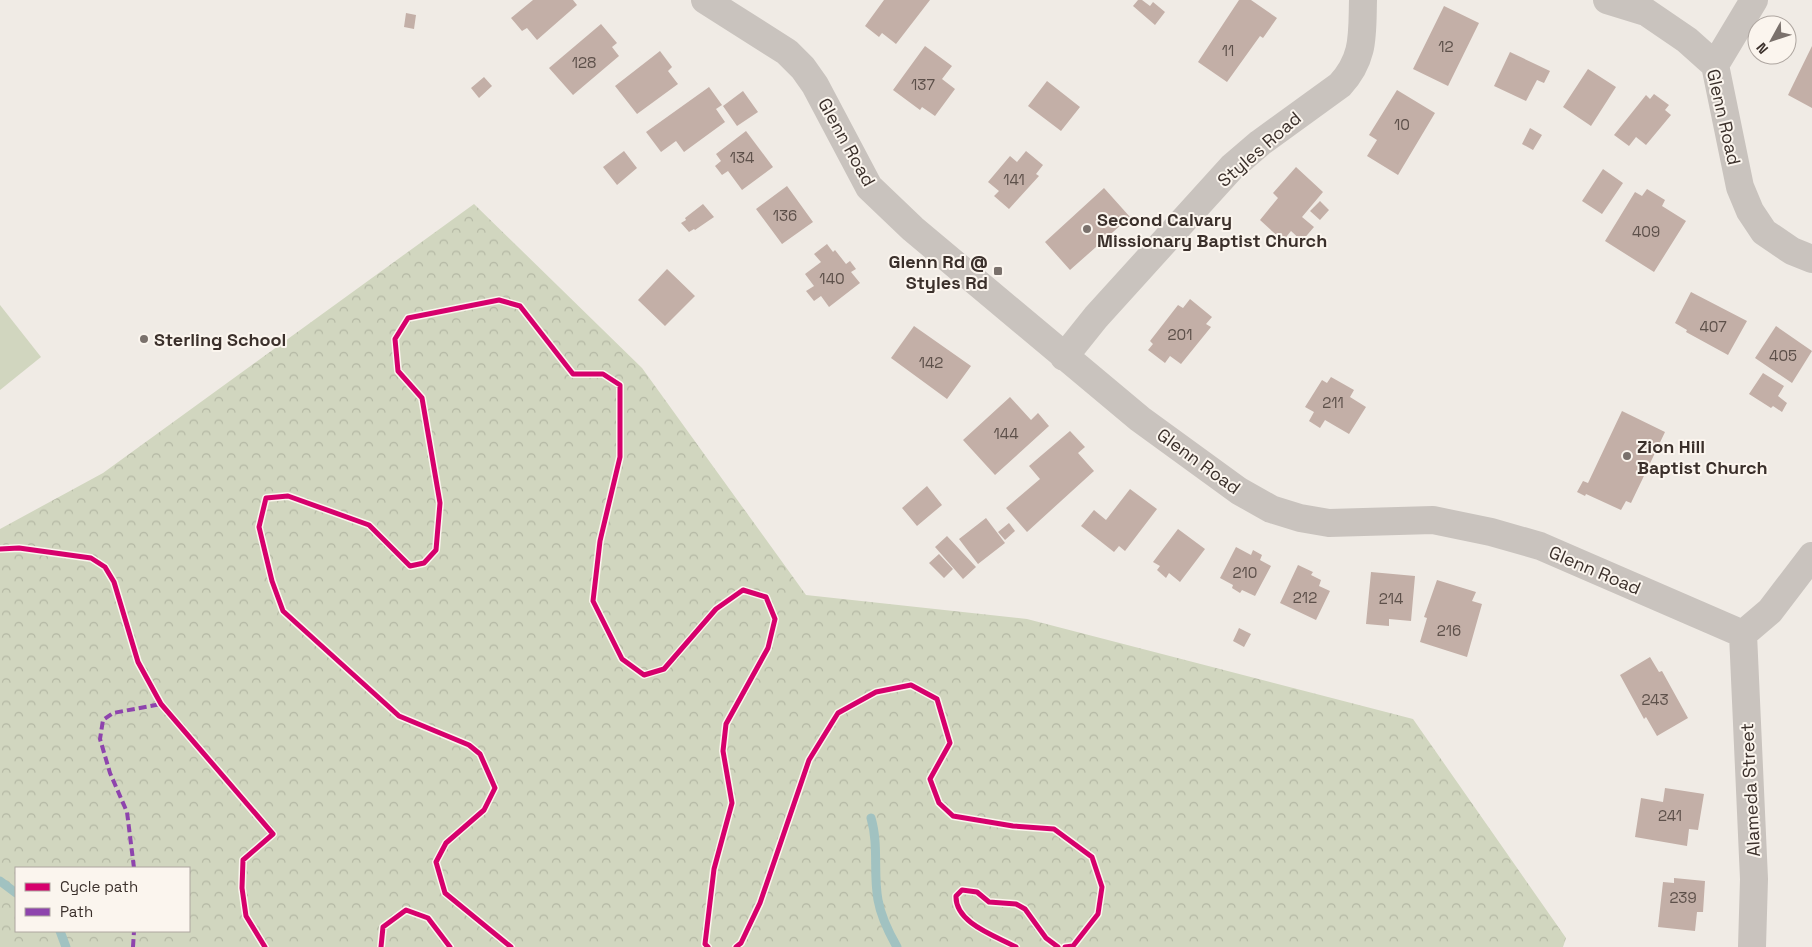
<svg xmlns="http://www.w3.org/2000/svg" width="1812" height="947" viewBox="0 0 1812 947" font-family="'Space Grotesk',sans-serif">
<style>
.forest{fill:url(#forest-crowns);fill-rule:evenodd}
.garden{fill:#d1d6bf}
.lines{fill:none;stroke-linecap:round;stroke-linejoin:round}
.stream{stroke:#a1c2c1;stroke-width:9}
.building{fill:#c3afa7}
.minor{stroke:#c9c3be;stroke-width:28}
.quiet{stroke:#8e44ad;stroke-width:4;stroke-dasharray:8 4;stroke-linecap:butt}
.cycleway-casing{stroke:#fbf5ee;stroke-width:8}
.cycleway{stroke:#d6006c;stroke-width:5}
.poi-dot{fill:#7a716c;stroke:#fbf5ee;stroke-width:2}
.labels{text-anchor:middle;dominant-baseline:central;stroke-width:4;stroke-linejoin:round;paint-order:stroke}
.number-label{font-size:15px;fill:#5d504a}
.street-label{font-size:18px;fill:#3b302b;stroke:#fbf5ee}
.poi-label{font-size:18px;font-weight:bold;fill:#3b302b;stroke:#fbf5ee;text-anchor:start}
</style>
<defs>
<pattern id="forest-crowns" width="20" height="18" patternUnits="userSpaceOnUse" patternTransform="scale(1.25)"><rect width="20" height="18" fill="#d1d6bf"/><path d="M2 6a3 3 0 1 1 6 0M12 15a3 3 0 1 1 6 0" fill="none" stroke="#b4b8a4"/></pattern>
</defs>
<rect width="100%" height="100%" fill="#f0ebe5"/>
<!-- forest -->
<path class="forest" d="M 474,204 L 642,368 L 806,595 L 1027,619 L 1413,719 L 1566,938 L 1563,947 L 0,947 L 0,529 L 103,473 ZM 16,868 L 189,868 L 189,931 L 16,931 Z"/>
<!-- garden -->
<path class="garden" d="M 0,305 L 41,357 L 0,390 Z"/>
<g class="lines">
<!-- stream -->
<path class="stream" d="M 871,818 C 879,845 873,873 878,900 C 881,917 889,933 897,947
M 0,881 L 16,893
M 60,931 L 66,947"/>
</g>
<!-- building -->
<path class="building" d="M 533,0 L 573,0 L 577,5 L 537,40 L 527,28 L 522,31 L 511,18 Z
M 884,0 L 930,0 L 896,44 L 882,33 L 879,37 L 865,26 Z
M 1138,0 L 1142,0 L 1150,6 L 1153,2 L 1165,12 L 1155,25 L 1133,6 Z
M 1239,0 L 1251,0 L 1277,18 L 1263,38 L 1260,36 L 1227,82 L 1198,62 Z
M 1444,6 L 1479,23 L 1448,86 L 1413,69 Z
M 406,13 L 416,15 L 414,29 L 404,27 Z
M 601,24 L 617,43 L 612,47 L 619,56 L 573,95 L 549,68 Z
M 925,46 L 952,66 L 942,79 L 955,89 L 935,116 L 922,107 L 920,110 L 893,90 Z
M 1812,46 L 1812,108 L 1788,95 Z
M 660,51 L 672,67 L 668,71 L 678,84 L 637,114 L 615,86 Z
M 1510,52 L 1550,71 L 1544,83 L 1537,80 L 1526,101 L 1494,86 Z
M 1588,69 L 1616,87 L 1591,126 L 1563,107 Z
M 484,77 L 492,86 L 479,98 L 471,88 Z
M 1047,81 L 1080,107 L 1061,131 L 1028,106 Z
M 709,87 L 722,105 L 716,109 L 725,122 L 684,152 L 676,141 L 661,152 L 646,132 Z
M 1397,90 L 1435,113 L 1398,175 L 1367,156 L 1377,140 L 1369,135 Z
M 743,91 L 758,112 L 737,126 L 723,106 Z
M 1654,94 L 1669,105 L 1665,110 L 1671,115 L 1646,145 L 1636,137 L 1629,146 L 1614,135 L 1646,95 L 1650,99 Z
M 1530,128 L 1542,135 L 1533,150 L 1522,144 Z
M 746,131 L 773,167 L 742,190 L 728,171 L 722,175 L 715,166 L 721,161 L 716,154 Z
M 624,151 L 637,168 L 617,185 L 603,167 Z
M 1026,151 L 1043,165 L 1036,174 L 1039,176 L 1009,209 L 994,196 L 999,191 L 988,182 L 1010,156 L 1017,162 Z
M 1296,167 L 1323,192 L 1302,217 L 1314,227 L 1302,241 L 1291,231 L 1283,241 L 1260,220 L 1278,198 L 1273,193 Z
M 1603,169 L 1623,183 L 1602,214 L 1582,201 Z
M 787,186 L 813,222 L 782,244 L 756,209 Z
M 1104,188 L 1130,217 L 1070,270 L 1045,242 Z
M 1647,189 L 1665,200 L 1662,206 L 1686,221 L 1654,272 L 1605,241 L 1635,192 L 1642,196 Z
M 1320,201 L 1329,210 L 1320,220 L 1310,211 Z
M 703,204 L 714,217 L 695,230 L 694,229 L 689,232 L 681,223 L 686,220 L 685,218 Z
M 827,244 L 833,252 L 835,250 L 846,264 L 850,261 L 856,269 L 851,272 L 860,283 L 829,307 L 821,296 L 814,301 L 806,291 L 814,286 L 805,274 L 821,262 L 814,254 Z
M 667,269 L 695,296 L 665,326 L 638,300 Z
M 1691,292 L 1747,321 L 1728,355 L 1686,332 L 1687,330 L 1675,323 Z
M 1190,299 L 1212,317 L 1206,324 L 1211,327 L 1181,364 L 1170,356 L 1165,363 L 1148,350 L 1153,344 L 1150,341 L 1178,305 L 1183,308 Z
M 914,326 L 971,366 L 947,399 L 891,358 Z
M 1776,326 L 1812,351 L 1792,383 L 1755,358 Z
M 1763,373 L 1784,386 L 1778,396 L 1787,403 L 1782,412 L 1773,406 L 1771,408 L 1749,394 Z
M 1331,377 L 1354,390 L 1350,397 L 1366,407 L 1349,434 L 1325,420 L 1320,428 L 1309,421 L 1314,412 L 1305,407 L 1322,380 L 1327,383 Z
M 1010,397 L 1031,420 L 1038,413 L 1049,426 L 995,475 L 963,440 Z
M 1622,411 L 1665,432 L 1631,503 L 1626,501 L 1621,510 L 1586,494 L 1585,496 L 1577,492 L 1583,481 L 1588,483 Z
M 1070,431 L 1085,447 L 1078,453 L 1094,471 L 1027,532 L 1006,508 L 1040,479 L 1029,466 Z
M 927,486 L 942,505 L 917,526 L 902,508 Z
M 1130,489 L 1157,509 L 1125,551 L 1119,546 L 1114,552 L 1081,526 L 1094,510 L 1106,520 Z
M 986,518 L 1005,543 L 978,564 L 959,539 Z
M 1009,523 L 1015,531 L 1005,540 L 998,532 Z
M 1178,529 L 1205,549 L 1180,582 L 1169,573 L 1166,578 L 1157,570 L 1160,566 L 1153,562 Z
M 947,536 L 976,567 L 963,579 L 935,547 Z
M 1236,547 L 1251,555 L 1253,550 L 1262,555 L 1260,560 L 1271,566 L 1255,596 L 1242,590 L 1240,593 L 1232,588 L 1233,585 L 1220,578 Z
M 939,554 L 953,569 L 944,578 L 929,563 Z
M 1298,565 L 1313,572 L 1311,575 L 1321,580 L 1319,586 L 1330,591 L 1316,620 L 1280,603 Z
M 1371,572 L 1415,576 L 1411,621 L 1389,619 L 1389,626 L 1366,624 Z
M 1437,580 L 1476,592 L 1472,601 L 1482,604 L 1467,657 L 1420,642 L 1427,618 L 1424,617 Z
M 1239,628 L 1251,634 L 1244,647 L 1233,641 Z
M 1650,657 L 1659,672 L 1662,671 L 1688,718 L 1657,736 L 1646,717 L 1644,719 L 1620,675 Z
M 1665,788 L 1704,794 L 1698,830 L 1689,829 L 1687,846 L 1635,837 L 1641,798 L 1663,802 Z
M 1674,878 L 1705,881 L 1703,912 L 1697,912 L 1695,931 L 1658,927 L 1663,882 L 1674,883 Z"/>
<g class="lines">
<!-- minor -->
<path class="minor" d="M 705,0 L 787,52 L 803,68 L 815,85 L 869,187 L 913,229 L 1140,419 L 1239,491 L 1271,509 L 1300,518 L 1329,523 L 1433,520 L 1491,532 L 1540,546 L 1743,634
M 1607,0 L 1646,12 L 1687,40 L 1715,65 L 1740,187 L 1750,211 L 1764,232 L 1792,251 L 1812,259
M 1715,65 L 1754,0
M 1064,357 L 1096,317 L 1232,167 L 1260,143 L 1340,85 C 1365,58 1362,34 1363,0
M 1743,634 L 1754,879 L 1752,947
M 1743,634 L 1770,611 L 1812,556"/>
<!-- quiet -->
<path class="quiet" d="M 134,868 L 127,812 L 110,773 L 100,739 L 103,720 L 113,713 L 161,704
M 133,947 L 134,931"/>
<defs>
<path id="cycleway" d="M 0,549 L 19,548 L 91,558 L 105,567 L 114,582 L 138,662 L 161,704 L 273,834 L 243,860 L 242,888 L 246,916 L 265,947
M 381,947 L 383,927 L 406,910 L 428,918 L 450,947
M 511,947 L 445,893 L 436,862 L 446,843 L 484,810 L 495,788 L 480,754 L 469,745 L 399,716 L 283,611 L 272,581 L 259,527 L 266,498 L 288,496 L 369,525 L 410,566 L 424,563 L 436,550 L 440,503 L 422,398 L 398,371 L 395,339 L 408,318 L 499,300 L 520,306 L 573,374 L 603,374 L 620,385 L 620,457 L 600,541 L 593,601 L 622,659 L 644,675 L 664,669 L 716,609 L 743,590 L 766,597 L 775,619 L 768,648 L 726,724 L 723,751 L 732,803 L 714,869 L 705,944 L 708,947
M 736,947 L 741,943 L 760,903 L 809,760 L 838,713 L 876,692 L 911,685 L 937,699 L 950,743 L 930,779 L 939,803 L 953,816 L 1013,826 L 1054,829 L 1092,857 L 1102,887 L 1098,914 L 1073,946 L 1065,947
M 1016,947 C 996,936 955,923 956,896 L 962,890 L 977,892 L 989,902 L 1016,904 L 1025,909 L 1046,938 L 1058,947"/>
</defs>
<!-- cycleway casing -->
<use href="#cycleway" class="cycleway-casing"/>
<!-- cycleway -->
<use href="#cycleway" class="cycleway"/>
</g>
<!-- markers -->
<g class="poi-dot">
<circle cx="1087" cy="229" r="5"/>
<rect x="993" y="266" width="10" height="10" rx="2.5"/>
<circle cx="144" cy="339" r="5"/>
<circle cx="1627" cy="456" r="5"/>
</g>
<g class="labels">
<!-- number labels -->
<g class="number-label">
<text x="1446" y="46">12</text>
<text x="1228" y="50">11</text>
<text x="584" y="62">128</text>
<text x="923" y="84">137</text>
<text x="1402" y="124">10</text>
<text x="742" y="157">134</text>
<text x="1014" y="179">141</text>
<text x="785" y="215">136</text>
<text x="1646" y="231">409</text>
<text x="832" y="278">140</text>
<text x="1713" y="326">407</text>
<text x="1180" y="334">201</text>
<text x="1783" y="355">405</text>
<text x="931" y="362">142</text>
<text x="1333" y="402">211</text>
<text x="1006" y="433">144</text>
<text x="1245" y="572">210</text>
<text x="1305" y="597">212</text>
<text x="1391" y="598">214</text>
<text x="1449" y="630">216</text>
<text x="1655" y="699">243</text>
<text x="1670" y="815">241</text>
<text x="1683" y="897">239</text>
</g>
<!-- street labels -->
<g class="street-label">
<text transform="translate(1724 117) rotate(77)">Glenn Road</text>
<text transform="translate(847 142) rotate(61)">Glenn Road</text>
<text transform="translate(1259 149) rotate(-41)">Styles Road</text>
<text transform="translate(1199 461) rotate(36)">Glenn Road</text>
<text transform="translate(1595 570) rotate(23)">Glenn Road</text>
<text transform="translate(1750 790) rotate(-93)">Alameda Street</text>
</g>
<!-- poi labels -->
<g class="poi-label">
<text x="1097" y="219">Second Calvary<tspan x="1097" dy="21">Missionary Baptist Church</tspan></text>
<text x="988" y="261" text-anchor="end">Glenn Rd @<tspan x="988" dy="21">Styles Rd</tspan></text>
<text x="154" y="339">Sterling School</text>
<text x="1637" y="446">Zion Hill<tspan x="1637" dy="21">Baptist Church</tspan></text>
</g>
</g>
<!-- legend -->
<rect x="15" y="867" width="175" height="65" fill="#fbf5ee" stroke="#aea6a0"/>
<rect x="25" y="883" width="25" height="8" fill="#d6006c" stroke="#aea6a0"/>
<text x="60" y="892" font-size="15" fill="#3b302b">Cycle path</text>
<rect x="25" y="908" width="25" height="8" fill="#8e44ad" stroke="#aea6a0"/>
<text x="60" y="917" font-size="15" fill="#3b302b">Path</text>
<!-- north arrow -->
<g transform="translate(1772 40) rotate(230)"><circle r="24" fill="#fbf5ee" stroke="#aea6a0"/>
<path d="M0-4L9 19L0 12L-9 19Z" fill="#7a716c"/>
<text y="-8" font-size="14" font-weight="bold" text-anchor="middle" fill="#3b302b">N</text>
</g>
</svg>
